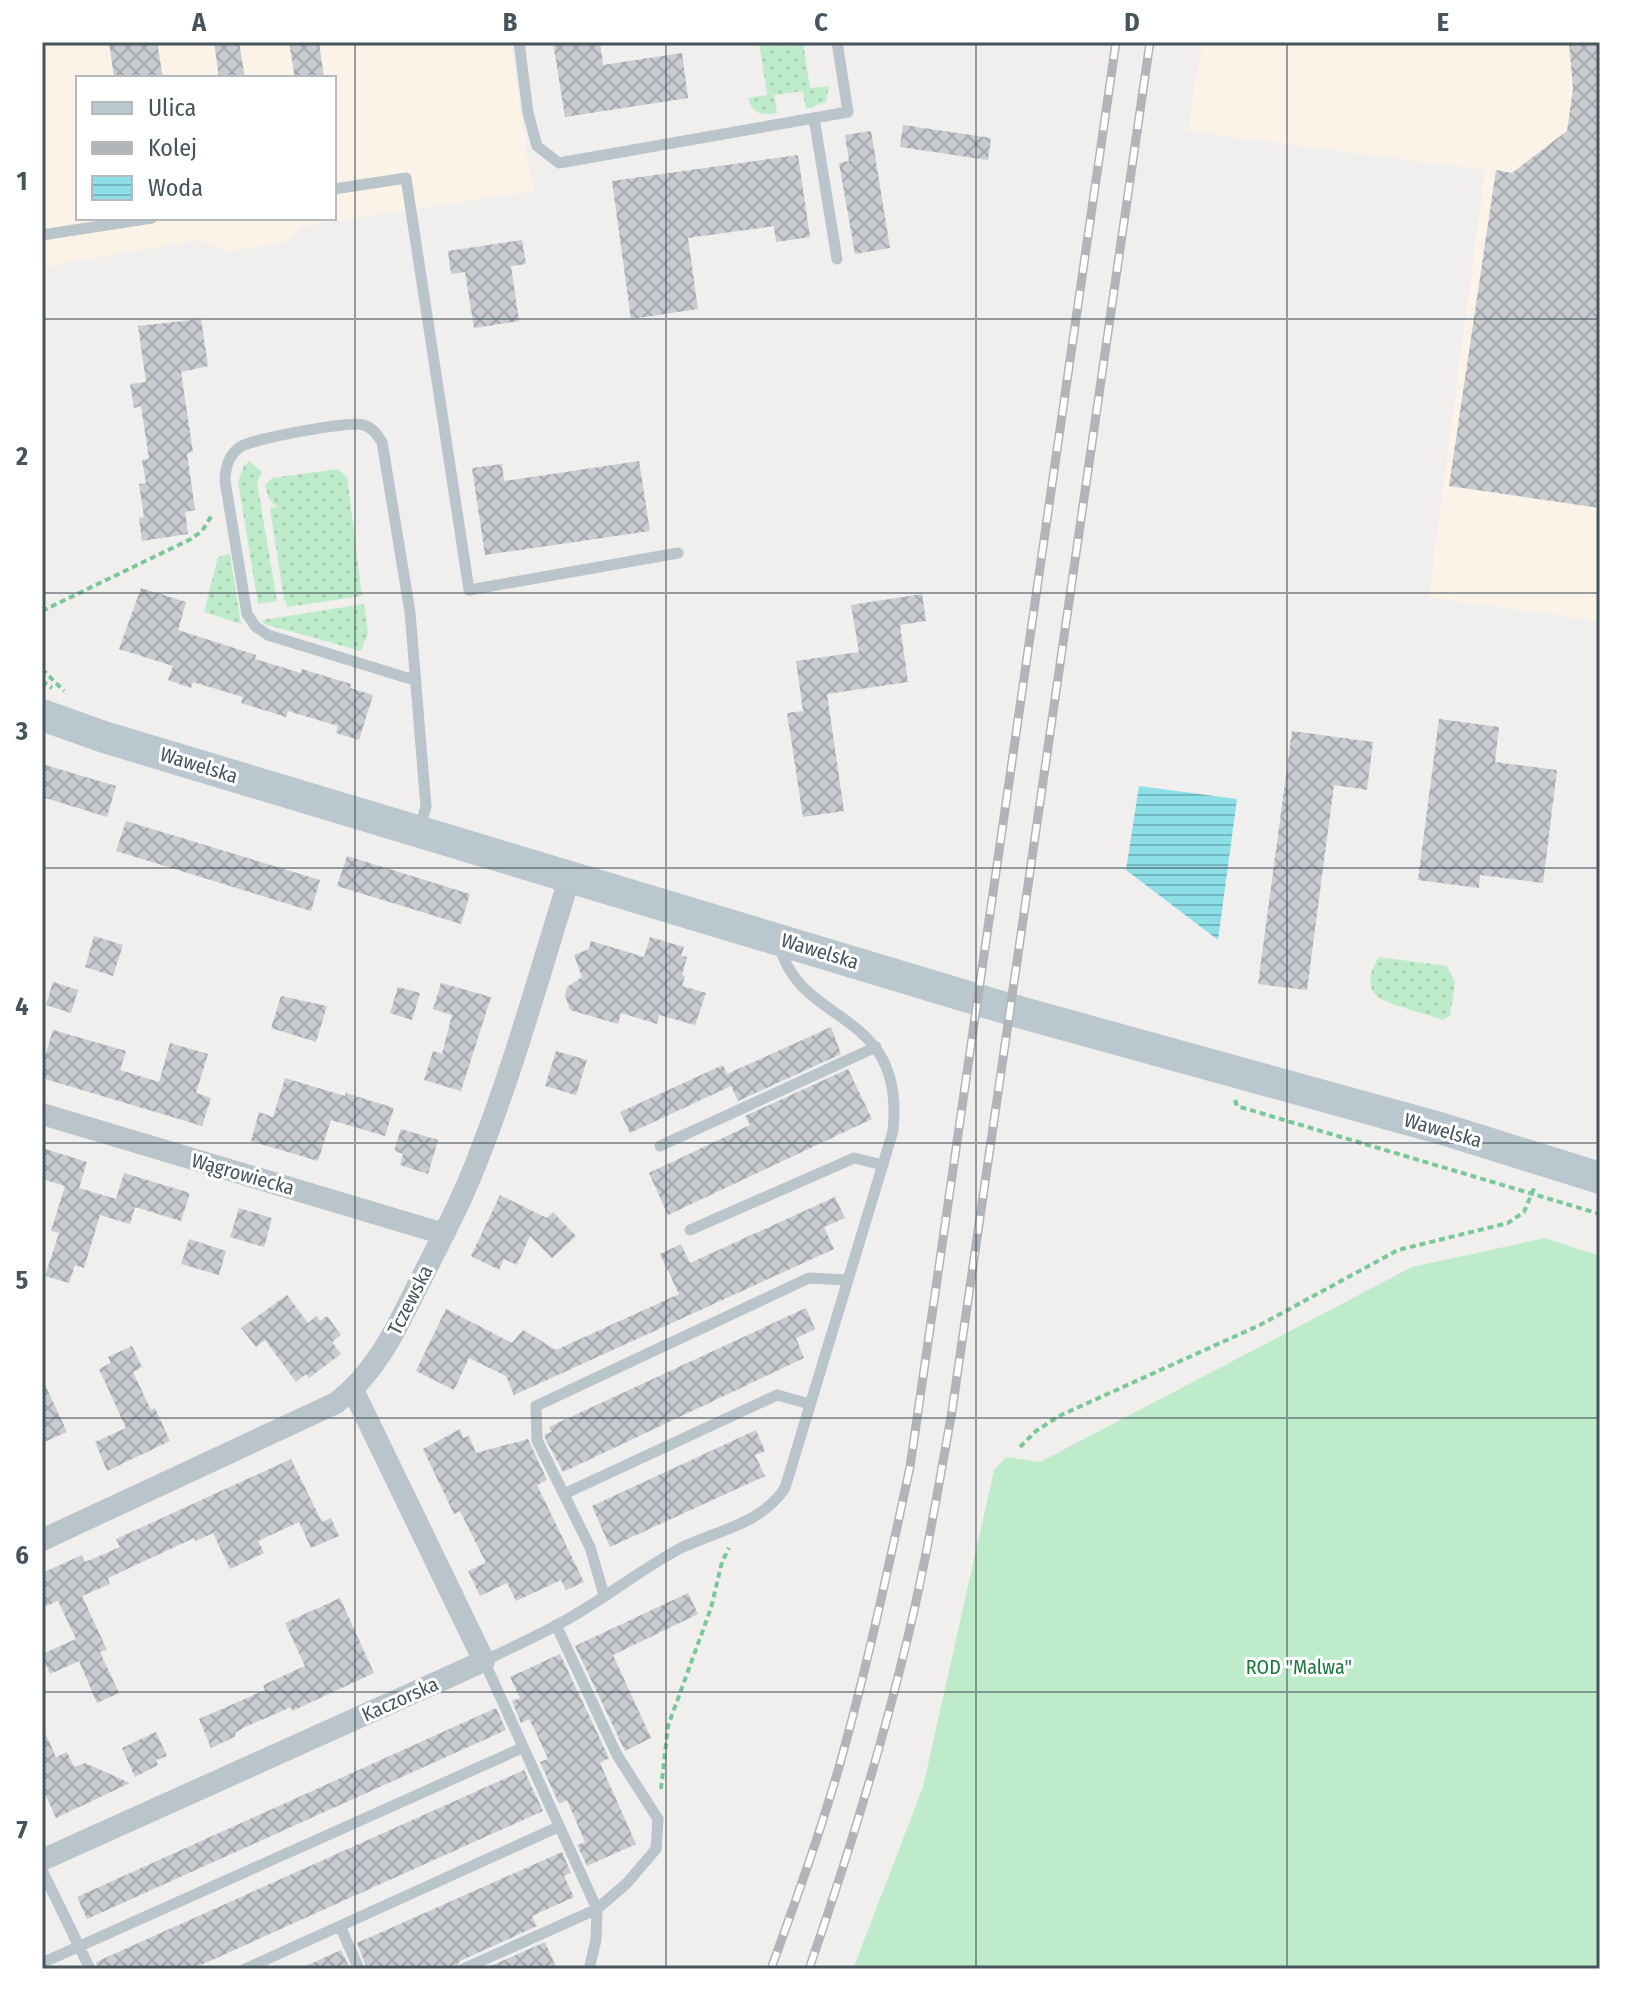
<svg xmlns="http://www.w3.org/2000/svg" width="1642" height="2011" viewBox="0 0 1642 2011" font-family="'Fira Sans Condensed',sans-serif">
<style>
.commercial{fill:#fbf3e8;fill-rule:evenodd}
.grass{fill:url(#grass-dots)}
.garden{fill:#beeccb}
.water{fill:url(#water-rules)}
.building{fill:url(#building-cross-hatch)}
.lines{fill:none;stroke-linecap:round;stroke-linejoin:round}
.path{stroke:#78c997;stroke-width:4;stroke-dasharray:6 4;stroke-linecap:butt}
.lane{stroke:#bac4cb;stroke-width:11}
.street{stroke:#bac4cb;stroke-width:22}
.secondary{stroke:#bbc7cf;stroke-width:32}
.rail-casing{stroke:#b1b4b8;stroke-width:9}
.rail{stroke:#fff;stroke-width:6;stroke-dasharray:18;stroke-linecap:butt}
.grid{fill:none;stroke:#47545b;stroke-width:2;stroke-opacity:0.55}
.labels{text-anchor:middle;dominant-baseline:central;stroke-width:6;stroke-linejoin:round;paint-order:stroke}
.street-label{font-size:20px;fill:#47545b;stroke:#fff}
.park-label{font-size:20px;fill:#1b783f;stroke:#fff}
.neatline{fill:none;stroke:#47545b;stroke-width:3}
.grid-label{font-size:26px;text-anchor:middle;font-weight:bold;fill:#47545b}
</style>
<defs>
<pattern id="grass-dots" width="8" height="8" patternUnits="userSpaceOnUse" patternTransform="scale(2)"><rect width="8" height="8" fill="#beeccb"/><path d="M2 2h.1M6 6h.1" fill="none" stroke="#a5ccb1" stroke-width="1.8" stroke-linecap="round"/></pattern>
<pattern id="water-rules" width="6" height="5" patternUnits="userSpaceOnUse" patternTransform="scale(2)"><rect width="6" height="5" fill="#8ddfe7"/><path d="M0 2.5h6" fill="none" stroke="#75b7be"/></pattern>
<pattern id="building-cross-hatch" width="8" height="8" patternUnits="userSpaceOnUse" patternTransform="scale(2)"><rect width="8" height="8" fill="#c8ccd1"/><path d="M0 0l8 8M0 8l8-8" fill="none" stroke="#a4a8ad"/></pattern>
</defs>
<rect width="100%" height="100%" fill="#f1eeee"/>
<!-- commercial -->
<path class="commercial" d="M 42,42 L 510,42 L 533,191 L 304,226 L 281,244 L 226,251 L 199,240 L 42,267 ZM 78,78 L 334,78 L 334,218 L 78,218 Z
M 1202,42 L 1600,42 L 1600,621 L 1429,597 L 1485,170 L 1188,131 Z"/>
<!-- grass -->
<path class="grass" d="M 759,42 L 803,42 L 810,88 L 829,86 L 826,102 L 806,109 L 803,91 L 774,95 L 777,113 C 762,116 752,114 748,98 L 767,95 Z
M 249,461 L 262,472 L 257,482 L 277,601 L 258,604 L 238,482 L 244,466 Z
M 338,469 L 347,477 L 362,596 L 287,607 L 286,600 L 284,600 L 270,508 L 277,507 L 269,499 L 265,485 L 272,478 Z
M 230,554 L 241,624 L 204,612 L 218,557 Z
M 364,604 L 368,633 L 361,651 L 264,624 L 262,620 Z
M 1379,957 L 1447,966 L 1455,982 L 1450,1016 L 1443,1020 C 1429,1015 1387,1004 1378,997 C 1364,986 1372,967 1379,957 Z"/>
<!-- garden -->
<path class="garden" d="M 1545,1238 L 1600,1256 L 1600,1969 L 853,1969 L 923,1787 L 994,1470 L 1006,1457 L 1040,1462 L 1412,1267 Z"/>
<!-- water -->
<path class="water" d="M 1139,786 L 1237,799 L 1218,940 L 1126,870 Z"/>
<!-- building -->
<path class="building" d="M 109,42 L 157,42 L 163,78 L 114,78 Z
M 214,42 L 239,42 L 245,78 L 219,78 Z
M 289,42 L 319,42 L 324,78 L 295,78 Z
M 553,42 L 600,42 L 603,65 L 682,53 L 688,98 L 565,117 Z
M 1569,42 L 1600,42 L 1600,508 L 1449,486 L 1496,170 L 1512,173 L 1567,131 L 1573,89 Z
M 903,125 L 991,138 L 988,160 L 900,147 Z
M 871,131 L 890,248 L 855,254 L 839,163 L 849,161 L 845,135 Z
M 798,155 L 810,237 L 776,242 L 774,226 L 688,238 L 698,309 L 631,319 L 612,181 Z
M 522,240 L 526,264 L 511,266 L 519,321 L 474,328 L 465,272 L 451,274 L 448,251 Z
M 201,319 L 208,366 L 181,372 L 193,452 L 187,453 L 195,510 L 185,512 L 188,534 L 142,541 L 139,518 L 144,517 L 139,484 L 146,483 L 142,460 L 149,459 L 141,406 L 134,408 L 130,384 L 146,382 L 138,326 Z
M 639,461 L 650,531 L 485,555 L 472,468 L 502,464 L 504,481 Z
M 141,588 L 186,602 L 178,630 L 256,655 L 255,659 L 301,673 L 302,669 L 351,684 L 350,688 L 373,695 L 359,740 L 336,733 L 338,726 L 288,711 L 286,717 L 241,703 L 243,697 L 193,682 L 191,688 L 168,680 L 173,666 L 119,649 Z
M 922,594 L 926,621 L 900,625 L 908,682 L 827,694 L 844,811 L 803,817 L 787,713 L 803,711 L 796,661 L 859,652 L 851,605 Z
M 1439,719 L 1499,727 L 1495,762 L 1557,770 L 1543,883 L 1480,875 L 1479,888 L 1418,880 Z
M 1292,731 L 1373,742 L 1367,790 L 1334,785 L 1307,990 L 1258,984 Z
M 42,764 L 116,786 L 107,817 L 42,797 Z
M 126,821 L 320,880 L 311,911 L 116,851 Z
M 347,856 L 470,894 L 461,924 L 337,886 Z
M 94,936 L 123,945 L 113,976 L 85,967 Z
M 650,937 L 684,947 L 681,956 L 687,957 L 682,975 L 685,976 L 682,986 L 706,993 L 695,1025 L 659,1015 L 657,1024 L 621,1013 L 618,1024 L 570,1010 L 565,995 L 567,987 L 582,977 L 574,955 L 589,949 L 591,941 L 644,957 Z
M 53,982 L 78,990 L 71,1013 L 46,1005 Z
M 441,983 L 491,997 L 461,1091 L 424,1080 L 433,1051 L 442,1054 L 452,1015 L 433,1009 Z
M 398,987 L 420,993 L 412,1020 L 390,1013 Z
M 281,996 L 327,1006 L 316,1042 L 271,1028 Z
M 831,1027 L 841,1054 L 738,1101 L 731,1086 L 630,1133 L 620,1112 L 723,1065 L 727,1074 Z
M 53,1030 L 126,1051 L 120,1070 L 159,1082 L 170,1043 L 208,1054 L 196,1093 L 211,1098 L 202,1126 L 42,1078 L 42,1066 Z
M 556,1051 L 587,1060 L 576,1095 L 545,1086 Z
M 848,1069 L 872,1119 L 668,1215 L 649,1173 L 750,1125 L 745,1116 Z
M 285,1078 L 345,1096 L 346,1093 L 394,1108 L 385,1136 L 331,1120 L 318,1161 L 251,1141 L 259,1112 L 273,1117 Z
M 401,1129 L 438,1140 L 428,1174 L 400,1165 L 403,1154 L 394,1151 Z
M 42,1148 L 87,1162 L 79,1188 L 116,1199 L 124,1173 L 190,1193 L 181,1221 L 135,1207 L 130,1224 L 100,1215 L 84,1268 L 75,1265 L 69,1283 L 45,1276 L 59,1233 L 51,1231 L 65,1186 L 42,1179 Z
M 500,1195 L 547,1218 L 553,1212 L 576,1236 L 552,1258 L 530,1236 L 517,1265 L 504,1259 L 499,1270 L 471,1256 Z
M 835,1197 L 845,1218 L 824,1227 L 834,1249 L 514,1395 L 506,1376 L 469,1358 L 454,1390 L 416,1371 L 446,1309 L 512,1343 L 523,1330 L 556,1350 L 679,1294 L 660,1254 L 681,1244 L 690,1263 Z
M 239,1208 L 272,1218 L 264,1247 L 230,1237 Z
M 189,1239 L 226,1251 L 219,1275 L 181,1264 Z
M 287,1295 L 308,1323 L 317,1316 L 320,1321 L 327,1316 L 341,1335 L 332,1342 L 341,1354 L 309,1378 L 306,1374 L 296,1382 L 265,1340 L 256,1347 L 241,1328 Z
M 806,1308 L 815,1329 L 796,1338 L 804,1358 L 563,1472 L 545,1438 L 545,1434 L 552,1432 L 549,1427 Z
M 132,1346 L 142,1367 L 133,1372 L 151,1410 L 155,1408 L 170,1441 L 107,1471 L 95,1442 L 126,1428 L 99,1369 L 111,1363 L 108,1357 Z
M 42,1378 L 67,1432 L 42,1443 Z
M 460,1429 L 463,1438 L 469,1436 L 476,1453 L 528,1439 L 547,1480 L 537,1485 L 584,1582 L 566,1590 L 561,1580 L 516,1601 L 507,1583 L 480,1596 L 468,1571 L 486,1563 L 460,1511 L 454,1514 L 423,1449 Z
M 756,1430 L 765,1451 L 755,1455 L 765,1476 L 610,1547 L 592,1506 Z
M 291,1459 L 322,1522 L 331,1518 L 339,1536 L 311,1548 L 299,1522 L 258,1541 L 264,1553 L 230,1569 L 213,1533 L 196,1541 L 194,1538 L 108,1578 L 110,1584 L 82,1596 L 107,1650 L 100,1652 L 119,1693 L 97,1703 L 79,1661 L 50,1674 L 42,1654 L 76,1639 L 58,1601 L 42,1608 L 42,1573 L 82,1555 L 85,1562 L 120,1547 L 116,1539 Z
M 688,1593 L 698,1614 L 613,1655 L 651,1738 L 625,1751 L 575,1646 Z
M 340,1598 L 374,1673 L 292,1711 L 291,1707 L 243,1728 L 235,1733 L 236,1736 L 211,1748 L 199,1719 L 265,1690 L 263,1685 L 305,1666 L 285,1623 Z
M 560,1654 L 609,1758 L 600,1763 L 636,1844 L 587,1866 L 577,1845 L 585,1842 L 567,1800 L 559,1804 L 540,1762 L 548,1759 L 539,1739 L 529,1719 L 521,1723 L 512,1701 L 520,1698 L 510,1677 Z
M 496,1708 L 506,1730 L 87,1919 L 77,1897 Z
M 42,1726 L 56,1757 L 67,1752 L 74,1767 L 85,1763 L 130,1783 L 56,1818 L 42,1787 Z
M 156,1732 L 167,1756 L 156,1760 L 158,1765 L 135,1777 L 122,1748 Z
M 524,1770 L 543,1811 L 192,1969 L 98,1969 L 96,1962 Z
M 562,1852 L 571,1873 L 564,1876 L 574,1897 L 532,1916 L 537,1926 L 460,1961 L 455,1969 L 367,1969 L 357,1943 Z
M 545,1942 L 557,1969 L 484,1969 Z
M 341,1950 L 350,1969 L 299,1969 Z"/>
<g class="lines">
<!-- path -->
<path class="path" d="M 42,611 L 191,539 L 202,531 L 212,515
M 42,669 L 64,691
M 42,681 L 52,688
M 1235,1100 L 1237,1106 L 1600,1214
M 1020,1447 L 1036,1431 L 1059,1416 L 1260,1325 L 1398,1250 L 1508,1223 L 1524,1212 L 1535,1186
M 661,1789 L 668,1726 L 711,1608 L 722,1562 L 729,1548"/>
<!-- lane -->
<path class="lane" d="M 519,42 L 528,113 L 537,146 L 559,163 L 848,112 L 837,42
M 814,118 L 837,259
M 334,189 L 406,178 L 469,590 L 678,553
M 42,235 L 152,218
M 414,680 L 268,635 L 255,626 L 247,614 L 225,481 C 225,468 229,455 240,447 C 252,439 351,420 364,425 C 373,428 377,435 382,442 L 410,612 L 426,807 L 419,829
M 660,1146 L 876,1047
M 690,1230 L 854,1158 L 883,1165
M 564,1494 L 777,1395 L 810,1404
M 604,1595 L 590,1547 L 537,1440 L 536,1406 L 809,1278 L 848,1280
M 42,1870 L 90,1969
M 340,1926 L 359,1969
M 42,1963 L 522,1748
M 245,1969 L 558,1827
M 463,1969 L 597,1909 L 627,1883 L 656,1849 L 658,1819 L 617,1755 L 556,1625
M 589,1969 L 596,1940 L 597,1909 L 484,1661 C 512,1647 540,1635 566,1620 C 606,1598 641,1569 681,1548 C 718,1530 760,1525 785,1488 L 893,1131 C 906,1006 798,1028 779,943"/>
<!-- street -->
<path class="street" d="M 42,1114 L 444,1234
M 42,1540 L 336,1403 C 378,1371 398,1325 421,1279 C 442,1238 464,1196 480,1153 C 515,1063 541,969 570,876
M 42,1860 L 484,1661 L 353,1390"/>
<!-- secondary -->
<path class="secondary" d="M 42,715 L 104,737 L 1012,1010 L 1443,1129 L 1600,1178"/>
<defs>
<path id="rail" d="M 771,1969 C 796,1900 821,1831 841,1760 C 868,1663 889,1565 910,1467 L 1116,42
M 809,1969 C 844,1868 876,1766 902,1661 C 923,1579 937,1495 952,1411 L 1150,42"/>
</defs>
<!-- rail casing -->
<use href="#rail" class="rail-casing"/>
<!-- rail -->
<use href="#rail" class="rail"/>
</g>
<!-- grid -->
<path class="grid" d="M 355,42 L 355,1969M 666,42 L 666,1969M 976,42 L 976,1969M 1287,42 L 1287,1969M 42,319 L 1600,319M 42,593 L 1600,593M 42,868 L 1600,868M 42,1143 L 1600,1143M 42,1418 L 1600,1418M 42,1692 L 1600,1692"/>
<g class="labels">
<!-- street labels -->
<g class="street-label">
<text transform="translate(199 765) rotate(17)">Wawelska</text>
<text transform="translate(820 951) rotate(17)">Wawelska</text>
<text transform="translate(1443 1130) rotate(16)">Wawelska</text>
<text transform="translate(243 1174) rotate(16)">Wągrowiecka</text>
<text transform="translate(410 1300) rotate(-63)">Tczewska</text>
<text transform="translate(400 1699) rotate(-24)">Kaczorska</text>
</g>
<!-- park labels -->
<g class="park-label">
<text x="1299" y="1667">ROD "Malwa"</text>
</g>
</g>
<!-- border -->
<rect width="1642" height="2011" fill="none" stroke="#ffffff" stroke-width="88"/>
<!-- legend -->
<rect x="76" y="76" width="260" height="144" fill="#ffffff" stroke="#b5bbbd" stroke-width="2"/>
<rect x="92" y="102" width="40" height="12" fill="#bbc7cf" stroke="#b5bbbd" stroke-width="2"/>
<text x="148" y="116" font-size="24" fill="#47545b">Ulica</text>
<rect x="92" y="142" width="40" height="12" fill="#b1b4b8" stroke="#b5bbbd" stroke-width="2"/>
<text x="148" y="156" font-size="24" fill="#47545b">Kolej</text>
<rect x="92" y="176" width="40" height="24" fill="url(#water-rules)" stroke="#b5bbbd" stroke-width="2"/>
<text x="148" y="196" font-size="24" fill="#47545b">Woda</text>
<rect x="44" y="44" width="1554" height="1923" class="neatline"/>
<g class="grid-label">
<text x="199" y="31">A</text>
<text x="510" y="31">B</text>
<text x="821" y="31">C</text>
<text x="1132" y="31">D</text>
<text x="1443" y="31">E</text>
<text x="22" y="190">1</text>
<text x="22" y="465">2</text>
<text x="22" y="740">3</text>
<text x="22" y="1015">4</text>
<text x="22" y="1289">5</text>
<text x="22" y="1564">6</text>
<text x="22" y="1839">7</text>
</g>
</svg>
